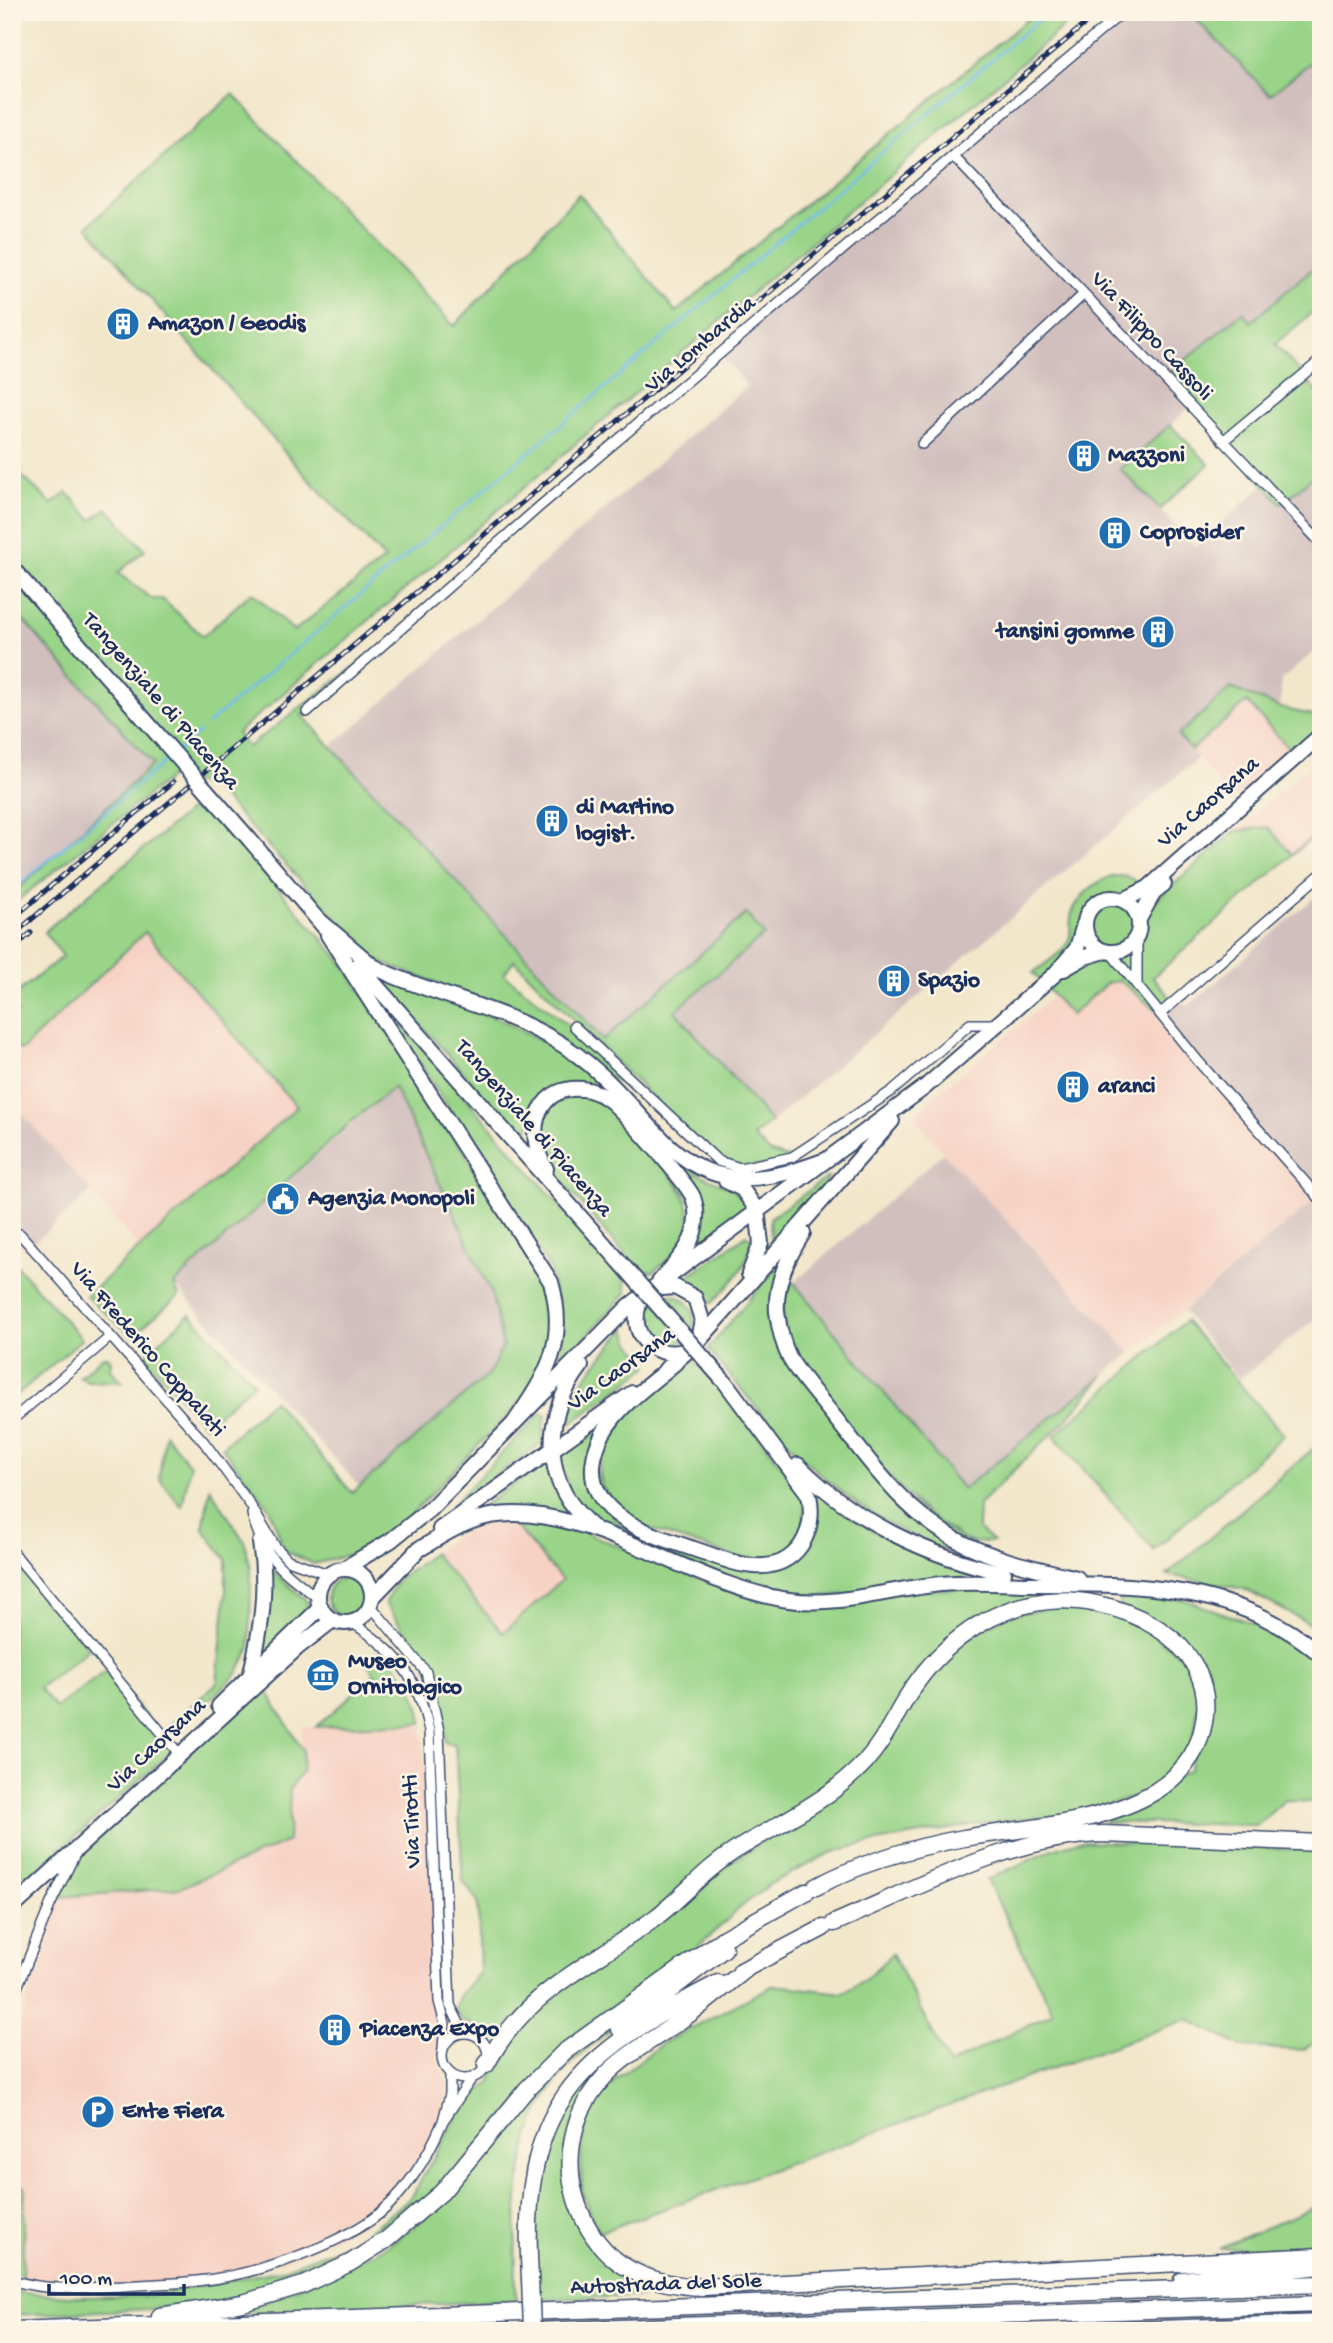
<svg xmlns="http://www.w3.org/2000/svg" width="1333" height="2343" viewBox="0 0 1333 2343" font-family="'Gochi Hand',sans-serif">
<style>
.built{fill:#f6d2c4}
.industrial{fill:#d1bfbe}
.green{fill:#99d488;stroke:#5a8273;stroke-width:2}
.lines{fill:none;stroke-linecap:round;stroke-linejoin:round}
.stream{stroke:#75bded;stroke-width:2.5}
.minor-casing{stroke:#3b4b6e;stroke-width:12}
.primary-casing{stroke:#3b4b6e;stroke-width:18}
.trunk-casing{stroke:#3b4b6e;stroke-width:18}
.motorway-casing{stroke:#3b4b6e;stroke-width:19}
.minor{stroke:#fff;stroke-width:9}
.primary{stroke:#fff;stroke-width:14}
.trunk{stroke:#fff;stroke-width:14}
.motorway{stroke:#fff;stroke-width:16}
.rail-casing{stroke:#1b2f5e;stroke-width:5}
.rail{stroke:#fcf5e5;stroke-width:2.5;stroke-dasharray:8;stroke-linecap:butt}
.trunk-bridge-casing{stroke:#3b4b6e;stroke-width:18;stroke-linecap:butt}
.motorway-bridge-casing{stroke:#3b4b6e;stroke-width:19;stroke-linecap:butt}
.trunk-bridge{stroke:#fff;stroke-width:14}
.motorway-bridge{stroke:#fff;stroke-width:16}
.labels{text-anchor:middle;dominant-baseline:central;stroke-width:5;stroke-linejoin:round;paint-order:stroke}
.poi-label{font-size:23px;font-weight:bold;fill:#1b2f5e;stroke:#fcf5e5;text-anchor:start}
.street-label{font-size:23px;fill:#1b2f5e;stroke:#fcf5e5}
</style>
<rect width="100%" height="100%" fill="#fcf5e5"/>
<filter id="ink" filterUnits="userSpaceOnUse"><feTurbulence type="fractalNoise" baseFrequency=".0143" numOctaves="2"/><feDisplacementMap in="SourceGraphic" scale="14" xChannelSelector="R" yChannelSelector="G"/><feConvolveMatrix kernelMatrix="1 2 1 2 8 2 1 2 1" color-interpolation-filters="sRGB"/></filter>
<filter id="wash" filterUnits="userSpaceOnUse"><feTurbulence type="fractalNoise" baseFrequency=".00686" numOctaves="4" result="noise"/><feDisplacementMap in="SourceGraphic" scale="28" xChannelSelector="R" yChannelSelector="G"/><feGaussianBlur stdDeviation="1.57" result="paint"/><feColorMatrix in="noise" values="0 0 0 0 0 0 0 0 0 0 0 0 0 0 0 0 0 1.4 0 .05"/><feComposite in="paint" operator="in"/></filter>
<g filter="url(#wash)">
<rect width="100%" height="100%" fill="#f2e7cb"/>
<!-- built -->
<path class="built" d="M 1247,702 L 1292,752 L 1234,802 L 1191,750 Z
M 1321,756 L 1321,829 L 1292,854 L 1268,827 L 1235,831 Z
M 145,932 L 298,1107 L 140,1249 L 12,1102 L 12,1056 L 15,1057 Z
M 1120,980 L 1161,1015 L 1318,1198 L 1131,1353 L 968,1181 L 914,1118 L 926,1103 L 1055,995 L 1071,1014 L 1107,983 Z
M 509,1519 L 562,1580 L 503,1633 L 433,1553 L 455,1536 L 479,1525 Z
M 422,1723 L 430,1844 L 438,2063 L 449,2085 L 436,2134 L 411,2180 L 369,2220 L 297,2256 L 200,2281 L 65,2289 L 22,2276 L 25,2188 L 12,2179 L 12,2052 L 59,1897 L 180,1888 L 288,1841 L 290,1788 L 302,1772 L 302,1727 Z"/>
<!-- industrial -->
<path class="industrial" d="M 1122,12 L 1207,12 L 1198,20 L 1270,95 L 1321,54 L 1321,261 L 1251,322 L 1243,312 L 1190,407 L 1120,469 L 1195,546 L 1265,484 L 1282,503 L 1321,469 L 1321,645 L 1281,681 L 1281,708 L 1231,688 L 1178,735 L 1198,758 L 771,1122 L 675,1011 L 763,936 L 747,914 L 603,1040 L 330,748 L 747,386 L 719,353 Z
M 12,608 L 153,764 L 12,895 Z
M 1321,892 L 1321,1315 L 1239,1379 L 1183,1311 L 1318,1197 L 1161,1015 L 1173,1001 L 1184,1002 L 1188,1006 Z
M 394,1087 L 491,1292 L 503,1346 L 489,1374 L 361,1488 L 174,1284 Z
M 12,1102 L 91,1192 L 26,1249 L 19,1241 L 12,1245 Z
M 943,1153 L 1131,1353 L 963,1489 L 794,1283 Z"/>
<!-- green -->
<path class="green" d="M 1036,12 L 1081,12 L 237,733 L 248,747 L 371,654 L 302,715 L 603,1040 L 746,914 L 764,935 L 675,1011 L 771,1122 L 753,1137 L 771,1153 L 792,1159 C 764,1168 744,1170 716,1161 L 514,960 L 504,974 L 571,1027 L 622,1076 L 617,1082 L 479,1000 L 375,960 L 215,789 L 173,775 L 12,905 L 12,895 L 153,764 L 12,608 L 12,575 L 33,584 L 12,558 L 12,467 L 52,504 L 67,492 L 92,520 L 107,508 L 145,550 L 118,573 L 152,599 L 162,599 L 203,636 L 252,592 L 294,631 L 385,559 L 303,473 L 87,226 L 233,94 L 454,326 L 579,194 L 676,312 Z
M 1207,12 L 1321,12 L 1321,54 L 1270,95 L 1197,20 Z
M 1321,261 L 1321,305 L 1275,344 L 1321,396 L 1321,469 L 1282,504 L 1165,377 L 1243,312 L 1251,322 Z
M 1170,425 L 1209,464 L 1160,509 L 1120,469 Z
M 1231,688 L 1281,708 L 1321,717 L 1321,726 L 1292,752 L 1247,702 L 1191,750 L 1178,735 Z
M 202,800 L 342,962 L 541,1272 L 553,1311 L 550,1350 L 526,1396 L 395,1531 L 357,1553 L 314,1564 L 285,1551 L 269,1508 L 222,1447 L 273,1400 L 352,1493 L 489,1374 L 503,1346 L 491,1292 L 394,1087 L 350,1123 L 174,1284 L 179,1296 L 132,1336 L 86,1296 L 297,1107 L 145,932 L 21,1051 L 12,1043 L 12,1017 L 18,1012 L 12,1004 L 12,997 L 63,956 L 44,932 Z
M 1268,827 L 1292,854 L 1321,830 L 1153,977 L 1173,1001 L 1161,1014 L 1120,981 L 1107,983 L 1071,1015 L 1033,973 C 1044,964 1064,952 1069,940 C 1072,931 1069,921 1072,913 C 1080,894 1104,871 1127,877 C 1139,880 1147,892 1156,900 L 1235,831 Z
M 379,977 L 502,1020 L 575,1059 L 697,1173 L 734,1190 L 749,1207 L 747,1211 L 693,1249 L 701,1214 L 619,1103 L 564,1087 L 529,1125 L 528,1146 Z
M 380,1000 L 625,1280 L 626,1293 L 554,1372 L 562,1342 L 550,1269 Z
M 583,1094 C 609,1102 622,1122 640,1141 C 684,1189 720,1222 653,1272 L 638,1270 L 549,1166 L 538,1134 L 546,1112 L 553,1104 L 563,1097 Z
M 828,1177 L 827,1182 L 771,1246 L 770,1218 Z
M 747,1235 L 752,1240 C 748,1267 731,1284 712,1303 L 708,1303 L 695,1285 L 683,1279 Z
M 779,1263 L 782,1265 L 777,1334 L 882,1483 L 996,1562 L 996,1565 C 977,1559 958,1555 940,1548 C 835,1508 777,1433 708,1349 Z
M 15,1264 L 82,1339 L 12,1399 L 12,1266 Z
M 785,1282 L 794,1283 L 963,1489 L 1104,1375 L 1068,1418 L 979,1504 L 978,1529 L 993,1542 C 987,1542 979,1543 972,1542 C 926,1533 804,1384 787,1340 C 780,1322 783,1301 785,1282 Z
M644 1320a25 25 0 1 1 50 0a25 25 0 1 1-50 0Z
M 190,1314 L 254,1383 L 205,1426 L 144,1356 Z
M 1185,1321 L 1284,1435 L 1154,1550 L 1054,1436 Z
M 625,1328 L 632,1345 L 648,1360 L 648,1367 L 566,1427 L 563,1424 C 573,1383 602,1360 625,1328 Z
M 103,1356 L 108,1356 L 111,1361 L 110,1369 L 122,1382 L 88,1381 L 79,1377 Z
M 694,1360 L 717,1384 L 804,1493 L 804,1533 L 785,1555 L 751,1562 L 640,1526 L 615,1507 L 602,1486 L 599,1464 L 605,1441 L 625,1413 Z
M 541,1413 L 546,1414 L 542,1443 L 458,1503 L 455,1502 Z
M 604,1421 L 590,1457 L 616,1521 L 634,1534 L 737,1568 L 794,1560 L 817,1492 C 867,1533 924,1560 987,1576 L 855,1594 L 799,1597 L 743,1586 L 605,1531 L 571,1496 L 557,1454 Z
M 165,1434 L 190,1465 L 182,1507 L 159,1478 Z
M 1321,1442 L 1321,1630 L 1244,1589 L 1167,1575 Z
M 549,1460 L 583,1523 L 482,1514 L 481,1507 Z
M 210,1488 L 244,1541 L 251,1568 L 250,1648 L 237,1674 L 169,1738 L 164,1730 L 217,1683 L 226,1595 L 226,1559 L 203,1529 Z
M 525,1518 L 577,1529 L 681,1572 L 759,1599 L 989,1587 L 1062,1595 L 970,1625 L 854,1767 L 494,2040 C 482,2027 464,2027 455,2010 L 459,1996 L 480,1972 L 478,1902 L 463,1881 L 455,1744 L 446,1743 L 439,1692 L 424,1660 L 385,1603 L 397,1581 L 433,1553 L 503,1633 L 562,1580 L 509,1519 Z
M 12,1556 L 89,1649 L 39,1688 L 56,1708 L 107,1670 L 174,1750 L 27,1879 L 12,1861 Z
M 268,1567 L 307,1601 L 308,1615 L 259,1663 Z
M327 1597a19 19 0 1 1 38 0a19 19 0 1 1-38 0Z
M 1120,1593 L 1182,1599 L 1272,1630 L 1321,1666 L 1321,1803 L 1285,1800 L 1257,1825 L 1103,1822 L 1190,1769 L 1202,1672 L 1119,1605 Z
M 1074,1605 L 1130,1616 L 1185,1660 L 1201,1700 L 1190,1753 L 1145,1794 L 1074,1815 L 989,1822 L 859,1845 L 830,1853 L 770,1884 L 742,1906 L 676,1967 L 609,2009 L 580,2031 L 445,2184 L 388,2234 L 348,2259 L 280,2288 L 198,2307 L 12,2315 L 12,2292 L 81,2297 L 148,2296 L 278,2271 L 357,2241 L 412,2196 L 467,2099 L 490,2083 L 502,2048 L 532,2013 L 702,1881 L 823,1802 L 953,1649 L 1006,1615 Z
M 382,1649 C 401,1670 420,1693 422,1723 L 316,1727 L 375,1674 L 367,1663 Z
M 265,1688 L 303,1750 L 302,1772 L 290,1788 L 288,1841 L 180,1888 L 59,1897 L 78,1858 L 240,1704 Z
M 1079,1841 L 1321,1850 L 1321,2036 L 1303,2050 L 1242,2047 L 1188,2019 L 600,2232 L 591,2217 L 582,2191 L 581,2154 L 587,2115 L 616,2079 L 663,2043 L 774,1985 L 843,1993 L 866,1979 L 892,1954 L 949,2065 L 1053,2012 L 987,1880 L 1053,1849 Z
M 660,1992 C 632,2014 602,2034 576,2059 C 511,2120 515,2217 516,2300 L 249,2313 L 241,2311 C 288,2290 339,2273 383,2248 C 452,2209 488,2138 542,2083 C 577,2048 620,2021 660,1992 Z
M 660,2027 L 634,2047 L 572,2123 L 586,2234 L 678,2295 L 537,2299 C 537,2266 531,2223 537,2191 C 550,2113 590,2062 660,2027 Z
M 12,2179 L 25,2188 L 22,2276 L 12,2273 Z
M 1321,2204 L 1321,2248 L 1219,2248 Z"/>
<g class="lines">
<!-- stream -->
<path class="stream" d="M 208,724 L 1048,12
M 178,751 L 199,732
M 12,891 L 170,757"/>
</g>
</g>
<g filter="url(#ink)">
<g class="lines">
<defs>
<path id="minor" d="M 954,157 L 1321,543
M 1223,441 L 1321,360
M 922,444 L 1084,294
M 307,712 L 539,507 L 1123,12
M 1110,952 L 1198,1061 L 1321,1200
M 1137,984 L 1137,936
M 1160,1014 L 1321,874
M 574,1026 L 718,1161 L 740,1168 L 792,1157 L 892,1091 L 970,1024 L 997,1024
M 12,1241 L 20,1234 L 204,1442 L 249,1503 L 275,1546 L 288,1560 L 328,1574
M 12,1420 L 110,1337
M 252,1514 C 263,1558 284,1572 318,1598
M 12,1551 L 180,1755
M 371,1606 L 426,1672 L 439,1731 L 450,2005 L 460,2025 L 471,2033
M 351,1622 C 397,1651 418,1677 429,1731 L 439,2001 L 445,2024 L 443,2048
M 12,2000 L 51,1903 L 75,1854
M442 2056a23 23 0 1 1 46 0a23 23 0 1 1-46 0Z
M 450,2073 L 450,2094 L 443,2121 L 472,2078
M 12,2280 C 48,2292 85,2288 123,2286 C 148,2284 173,2284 197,2281 C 250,2276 323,2251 368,2222 C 402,2200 428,2157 443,2121"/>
<path id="primary" d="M1085 925a27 27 0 1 1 54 0a27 27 0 1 1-54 0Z
M 1124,900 L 1148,888 L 1321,735
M 1139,919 L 1154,892 L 1164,884
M 1064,969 L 1085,957 L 1105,951
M 803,1233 C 788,1257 775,1283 777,1312 C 779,1328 783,1345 790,1359 C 801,1378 818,1396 832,1414 C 869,1460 902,1510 955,1539 C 994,1560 1034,1568 1077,1578
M 749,1274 L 761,1243 L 757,1210
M 650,1289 L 675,1287 L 695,1298 L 702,1320 L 698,1339
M 643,1295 C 624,1330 650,1362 688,1350
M 581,1366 C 541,1419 541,1485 594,1528
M 666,1369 L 696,1344 L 892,1121
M 440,1529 L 632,1393
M 415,1552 C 438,1538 460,1523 486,1517 C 579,1496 692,1587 789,1600 C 840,1607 890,1589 941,1584 C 973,1581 1004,1584 1036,1584 C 1138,1584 1239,1584 1321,1655
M 345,1568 L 390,1541 L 429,1510 L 629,1306 L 925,1087 L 1054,975 L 1077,948 L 1084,924
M318 1596a27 27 0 1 1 54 0a27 27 0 1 1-54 0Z
M 373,1597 L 420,1548
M 250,1677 C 261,1630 268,1590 260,1542
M 219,1706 L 321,1607
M 12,1908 L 297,1648 L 333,1620"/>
<path id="trunk" d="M 12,568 L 145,720
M 250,840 L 324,927
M 318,919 L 373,966 L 389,974 C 443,997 502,1009 553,1039 C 666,1104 664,1222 823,1161
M 328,935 L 551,1282 C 568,1342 547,1375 514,1423
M 358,965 L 620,1262
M 546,1169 C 522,1130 539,1080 589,1090 C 596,1092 603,1095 608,1099 C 622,1109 686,1182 693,1197 C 695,1203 697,1211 696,1218 C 696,1244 675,1263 659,1282
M 726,1181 L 742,1189 L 757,1210
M 676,1362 C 650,1385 612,1409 599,1442 C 571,1511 646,1533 694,1549 C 713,1555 734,1565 755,1566 C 797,1569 817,1532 809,1495 L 725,1382
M 798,1465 C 854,1521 927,1556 1004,1573"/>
<path id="motorway" d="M 834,1923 C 917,1888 1012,1836 1103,1834 L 1321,1843
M 750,1966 C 725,1986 701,2007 674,2025 C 651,2041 625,2055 605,2076 C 565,2119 560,2179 589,2229 C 614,2272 656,2285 703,2287 L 1321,2256
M 741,1971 L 823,1928
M 620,2029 L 724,1949
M 486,2065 C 527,1988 590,1967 655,1918 C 683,1897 705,1869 736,1850 C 779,1823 830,1800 865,1762 C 883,1742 893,1720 907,1697 C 935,1651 981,1613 1035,1603 C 1109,1588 1227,1639 1202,1731 C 1196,1756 1178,1777 1156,1791 C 1099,1825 1028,1827 964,1838 C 915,1847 860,1863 816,1887
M 530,2278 C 519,2107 574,2057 718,1983
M 1182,2280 L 1321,2266
M 160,2316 L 243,2303 L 303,2285 L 350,2263 L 386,2240 L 442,2192 L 526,2090 L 564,2052 L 724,1938 L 806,1892
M 12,2330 L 1321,2284
M 533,2331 L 1321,2304
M 1107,2331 L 1321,2323"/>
</defs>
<!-- minor casing -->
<use href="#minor" class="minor-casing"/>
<!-- primary casing -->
<use href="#primary" class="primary-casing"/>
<!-- trunk casing -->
<use href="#trunk" class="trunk-casing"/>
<!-- motorway casing -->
<use href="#motorway" class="motorway-casing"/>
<!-- minor -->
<use href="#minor" class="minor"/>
<!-- primary -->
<use href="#primary" class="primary"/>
<!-- trunk -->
<use href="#trunk" class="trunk"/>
<!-- motorway -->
<use href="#motorway" class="motorway"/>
<defs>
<path id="rail" d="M 12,919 L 173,782
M 12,936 L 1099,12
M 12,949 L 31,933"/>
</defs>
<!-- rail casing -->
<use href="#rail" class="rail-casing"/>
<!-- rail -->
<use href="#rail" class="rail"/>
<defs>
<path id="trunk-bridge" d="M 145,720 L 250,840
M 620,1262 L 722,1379"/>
<path id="motorway-bridge" d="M 530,2278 L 532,2331"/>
</defs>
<!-- trunk-bridge casing -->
<use href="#trunk-bridge" class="trunk-bridge-casing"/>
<!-- motorway-bridge casing -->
<use href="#motorway-bridge" class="motorway-bridge-casing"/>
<!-- trunk-bridge -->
<use href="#trunk-bridge" class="trunk-bridge"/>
<!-- motorway-bridge -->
<use href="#motorway-bridge" class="motorway-bridge"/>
</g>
</g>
<!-- icons -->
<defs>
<symbol id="building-disc" viewBox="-11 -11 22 22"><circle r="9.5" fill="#1f6fb2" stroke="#fcf5e5"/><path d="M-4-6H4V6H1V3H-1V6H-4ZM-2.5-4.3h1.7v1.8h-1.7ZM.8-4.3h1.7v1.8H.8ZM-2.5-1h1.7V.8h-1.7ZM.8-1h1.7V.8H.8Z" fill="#fff"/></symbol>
<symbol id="civic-disc" viewBox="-11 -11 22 22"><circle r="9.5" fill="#1f6fb2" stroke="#fcf5e5"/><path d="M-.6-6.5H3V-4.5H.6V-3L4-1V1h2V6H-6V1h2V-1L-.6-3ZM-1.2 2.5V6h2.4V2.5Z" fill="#fff"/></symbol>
<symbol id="museum-disc" viewBox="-11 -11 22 22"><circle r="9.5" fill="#1f6fb2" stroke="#fcf5e5"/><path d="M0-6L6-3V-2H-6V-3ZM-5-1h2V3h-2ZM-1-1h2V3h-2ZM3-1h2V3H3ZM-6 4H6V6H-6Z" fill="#fff"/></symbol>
<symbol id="parking-disc" viewBox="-11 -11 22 22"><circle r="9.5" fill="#1f6fb2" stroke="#fcf5e5"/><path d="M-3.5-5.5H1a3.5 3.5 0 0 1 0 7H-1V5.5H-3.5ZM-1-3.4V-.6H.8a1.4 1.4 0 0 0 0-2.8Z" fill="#fff"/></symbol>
</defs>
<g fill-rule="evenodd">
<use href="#building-disc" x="104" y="305" width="38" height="38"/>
<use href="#building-disc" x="1065" y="437" width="38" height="38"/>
<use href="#building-disc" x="1096" y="514" width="38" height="38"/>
<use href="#building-disc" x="1139" y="613" width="38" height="38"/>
<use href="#building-disc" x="533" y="802" width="38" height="38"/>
<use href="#building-disc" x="875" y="962" width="38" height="38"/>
<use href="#building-disc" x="1054" y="1068" width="38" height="38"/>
<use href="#civic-disc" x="264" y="1180" width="38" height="38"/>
<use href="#museum-disc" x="304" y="1656" width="38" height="38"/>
<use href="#building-disc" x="316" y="2011" width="38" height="38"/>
<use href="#parking-disc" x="79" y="2093" width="38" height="38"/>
</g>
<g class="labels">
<!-- poi labels -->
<g class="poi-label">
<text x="148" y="324">Amazon / Geodis</text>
<text x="1108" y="456">Mazzoni</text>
<text x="1140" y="533">Coprosider</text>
<text x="1134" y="632" text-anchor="end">tansini gomme</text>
<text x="576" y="808">di Martino<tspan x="576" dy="26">logist.</tspan></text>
<text x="918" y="981">Spazio</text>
<text x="1098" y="1087">aranci</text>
<text x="308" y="1199">Agenzia Monopoli</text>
<text x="348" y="1662">Museo<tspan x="348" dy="26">Ornitologico</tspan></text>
<text x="360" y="2030">Piacenza Expo</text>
<text x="122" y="2112">Ente Fiera</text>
</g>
<!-- street labels -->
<g class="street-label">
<text transform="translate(1151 337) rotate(47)">Via Filippo Cassoli</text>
<text transform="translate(701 345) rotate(-40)">Via Lombardia</text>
<text transform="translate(160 702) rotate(49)">Tangenziale di Piacenza</text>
<text transform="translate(1209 803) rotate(-41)">Via Caorsana</text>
<text transform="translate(533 1129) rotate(49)">Tangenziale di Piacenza</text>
<text transform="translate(147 1350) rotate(49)">Via Frederico Coppalati</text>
<text transform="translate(622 1370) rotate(-36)">Via Caorsana</text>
<text transform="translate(157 1746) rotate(-43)">Via Caorsana</text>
<text transform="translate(413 1821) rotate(-92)">Via Tirotti</text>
<text transform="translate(666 2285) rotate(-2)">Autostrada del Sole</text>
</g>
</g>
<!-- margin -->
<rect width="1333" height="2343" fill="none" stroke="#fcf5e5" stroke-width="42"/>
<!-- scale -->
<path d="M49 2284v10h135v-10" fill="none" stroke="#1b2f5e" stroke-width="3.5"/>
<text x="60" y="2284" font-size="21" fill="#1b2f5e" stroke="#fcf5e5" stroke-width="5" paint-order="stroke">100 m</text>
</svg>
